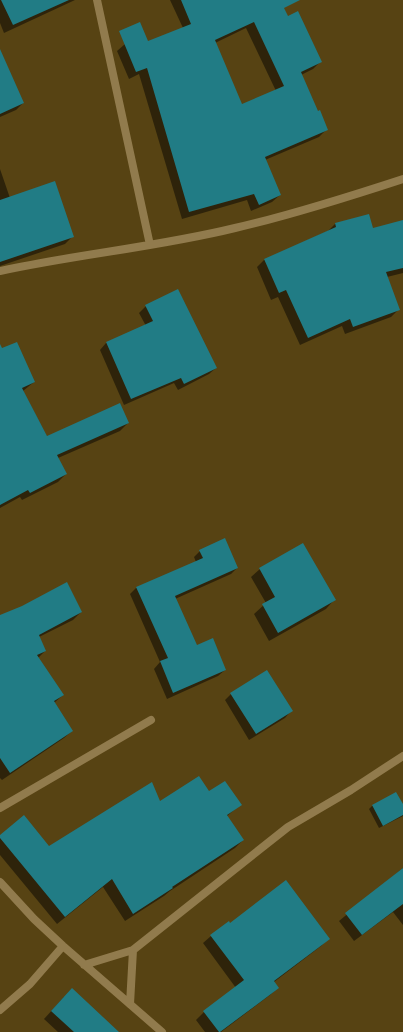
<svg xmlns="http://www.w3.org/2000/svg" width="403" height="1032" viewBox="0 0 403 1032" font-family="Ubuntu,sans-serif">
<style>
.shadow{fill:#0007;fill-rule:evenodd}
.building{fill:#217c85;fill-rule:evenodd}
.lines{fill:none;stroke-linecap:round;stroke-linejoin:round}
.street{stroke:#917b4d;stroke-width:8}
</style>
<rect width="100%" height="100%" fill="#574313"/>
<!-- shadow -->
<path class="shadow" d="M 0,0 L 75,0 L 4,33 L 0,23 Z
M 170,0 L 279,0 L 287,17 L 320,62 L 313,69 L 301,75 L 317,112 L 327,129 L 319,137 L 265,160 L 280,195 L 272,202 L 251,211 L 247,200 L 182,219 L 139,74 L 129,79 L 117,51 L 125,44 L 148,43 L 183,28 ZM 246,28 L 276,91 L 242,106 L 215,43 Z
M 0,65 L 23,103 L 16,110 L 0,117 Z
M 0,169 L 10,198 L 73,236 L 65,244 L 0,266 Z
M 368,215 L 372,229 L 403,221 L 403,273 L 387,277 L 398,310 L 391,317 L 345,334 L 342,326 L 300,345 L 278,297 L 271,300 L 257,267 L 264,260 L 328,231 L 335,224 Z
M 146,306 L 216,368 L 209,374 L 178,390 L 174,383 L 124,405 L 100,350 L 106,343 L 146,326 L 139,313 Z
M 0,350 L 34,382 L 23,391 L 47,437 L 128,423 L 120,431 L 58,458 L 66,474 L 58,482 L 22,500 L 20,497 L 0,508 Z
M 200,551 L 237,568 L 231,574 L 175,599 L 196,647 L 225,670 L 218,676 L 167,699 L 154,669 L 160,662 L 130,594 L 136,588 L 196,562 L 194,557 Z
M 260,569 L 334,600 L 326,609 L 269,641 L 254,614 L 266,603 L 251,577 Z
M 81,612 L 73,620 L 39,637 L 45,651 L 38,658 L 63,695 L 54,703 L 72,731 L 64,738 L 2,780 L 0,778 L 0,616 Z
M 231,694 L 291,711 L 285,718 L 249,740 L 225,700 Z
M 209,793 L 240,805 L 227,816 L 243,840 L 235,848 L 170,891 L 164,896 L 125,921 L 103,887 L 57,924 L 0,855 L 0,836 L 49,848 L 160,803 Z
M 396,794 L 403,806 L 403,816 L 379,828 L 369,809 L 372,806 Z
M 403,868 L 403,925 L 393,912 L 354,941 L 339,921 Z
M 230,924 L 328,939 L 321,946 L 274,982 L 278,988 L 270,995 L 221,1032 L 205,1032 L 196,1020 L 204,1012 L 236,988 L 203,943 L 211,936 Z
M 64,997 L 117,1032 L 58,1032 L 44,1019 Z"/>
<!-- building -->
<path class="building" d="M 1,0 L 69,0 L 13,25 Z
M 181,0 L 300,0 L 284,8 L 288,16 L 298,11 L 322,62 L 301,72 L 318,111 L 320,110 L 328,130 L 265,157 L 281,195 L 259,205 L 254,194 L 189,212 L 147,68 L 136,72 L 119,31 L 140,22 L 148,41 L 191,24 ZM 254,22 L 284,86 L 242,104 L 215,40 Z
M 0,49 L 24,103 L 0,114 Z
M 55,181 L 74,237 L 0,262 L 0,200 Z
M 369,214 L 373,228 L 403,220 L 403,268 L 386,272 L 400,310 L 353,327 L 350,319 L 308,338 L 286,290 L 279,293 L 264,259 L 336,227 L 335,223 Z
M 178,289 L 217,368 L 184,384 L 181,378 L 131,399 L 106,342 L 153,321 L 145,305 Z
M 17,342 L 35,382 L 22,388 L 47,436 L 120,403 L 129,423 L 57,455 L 67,474 L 30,493 L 28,490 L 0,505 L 0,344 L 2,348 Z
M 225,538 L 238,568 L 175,596 L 197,645 L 213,638 L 226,670 L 173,693 L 160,661 L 168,658 L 136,587 L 203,558 L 199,550 Z
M 303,543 L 336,600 L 278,633 L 262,604 L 275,597 L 259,568 Z
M 67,582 L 82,612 L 39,635 L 46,651 L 37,655 L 64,695 L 54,701 L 73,731 L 10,773 L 0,758 L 0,615 L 22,606 Z
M 267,670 L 293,711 L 256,734 L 230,693 Z
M 199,776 L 209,791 L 225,781 L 242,805 L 227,815 L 244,840 L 172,887 L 173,888 L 133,914 L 112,879 L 65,917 L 0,838 L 0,835 L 24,815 L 49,846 L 152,782 L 160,801 Z
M 396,792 L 403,804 L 403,815 L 383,826 L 372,805 Z
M 403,868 L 403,904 L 362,935 L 345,913 Z
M 286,880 L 330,939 L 274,981 L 279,988 L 220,1032 L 219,1032 L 203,1011 L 244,980 L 210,935 L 229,921 L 230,923 Z
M 72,988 L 119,1032 L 74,1032 L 51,1011 Z"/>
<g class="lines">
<!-- street -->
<path class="street" d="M 97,0 L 150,245
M 0,271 C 78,254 158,247 235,228 C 292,215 348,197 403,179
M 0,808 L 151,720
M 0,882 L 34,919 L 63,946 L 162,1032
M 84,965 L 133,950 L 288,827 L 351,790 L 403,756
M 130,1004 L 133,950
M 0,1010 L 30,984 L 63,946"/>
</g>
</svg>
